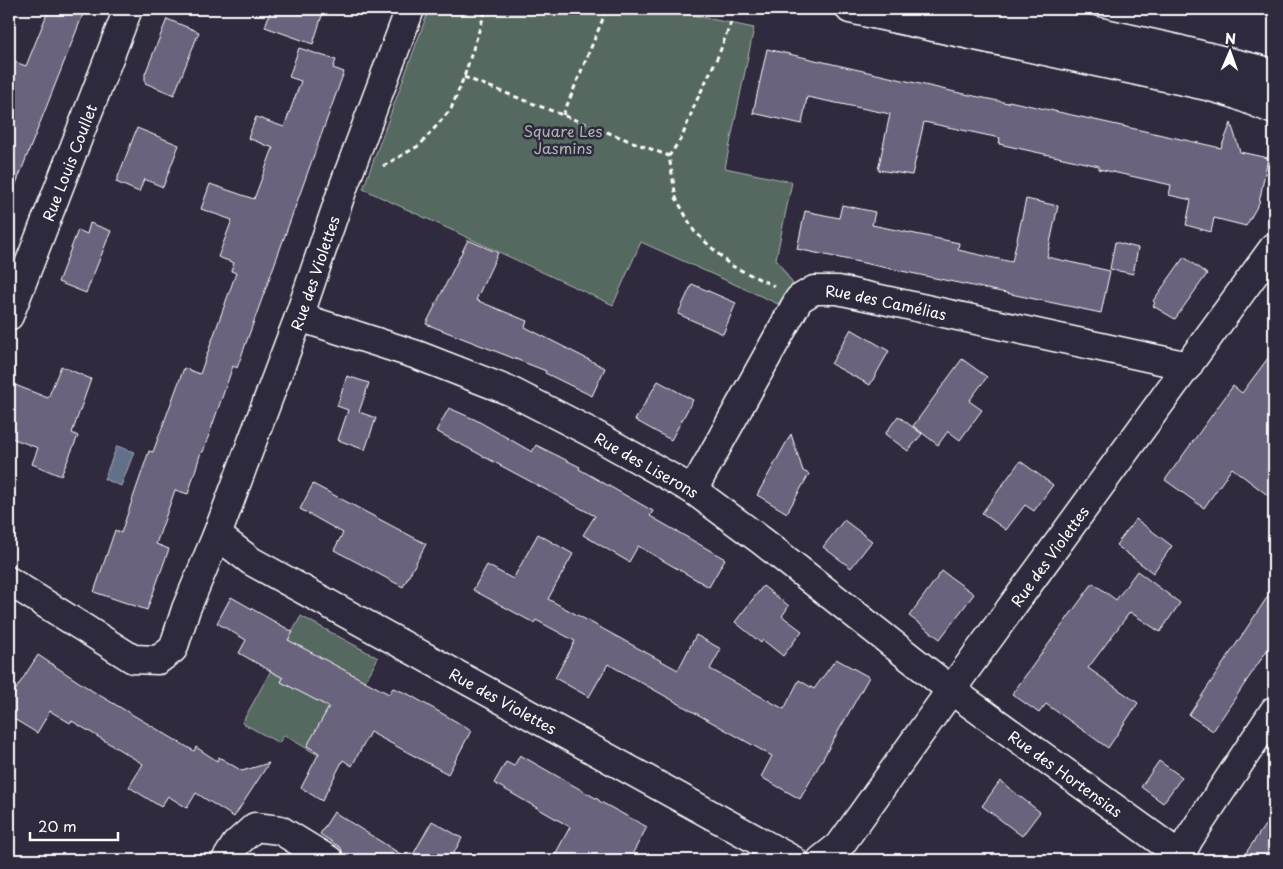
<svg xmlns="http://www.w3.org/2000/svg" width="1283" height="869" viewBox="0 0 1283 869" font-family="'Playpen Sans',sans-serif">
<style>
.green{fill:#576961;stroke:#abb4b0}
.water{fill:#64708a;stroke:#a2a9b9}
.building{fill:#69647e;stroke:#fff}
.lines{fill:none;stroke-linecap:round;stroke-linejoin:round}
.lane-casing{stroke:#fff;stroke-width:18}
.street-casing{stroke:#fff;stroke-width:31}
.secondary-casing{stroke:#fff;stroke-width:31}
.path{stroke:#fff;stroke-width:3;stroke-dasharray:5 4;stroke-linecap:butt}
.lane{stroke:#2f2a3d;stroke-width:14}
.street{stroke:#2f2a3d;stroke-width:28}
.secondary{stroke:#2f2a3d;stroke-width:28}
.labels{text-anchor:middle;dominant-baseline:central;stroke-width:5;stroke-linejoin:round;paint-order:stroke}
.park-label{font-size:15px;fill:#abb4b0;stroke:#2f2a3d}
.street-label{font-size:15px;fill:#fff;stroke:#2f2a3d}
</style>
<rect width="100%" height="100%" fill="#2f2a3d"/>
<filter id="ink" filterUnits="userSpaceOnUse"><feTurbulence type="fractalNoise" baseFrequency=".02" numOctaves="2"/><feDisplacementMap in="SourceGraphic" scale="10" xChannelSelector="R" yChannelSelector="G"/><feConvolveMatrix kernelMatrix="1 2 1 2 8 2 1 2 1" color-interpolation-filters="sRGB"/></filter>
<g filter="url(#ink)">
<!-- green -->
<path class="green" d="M 429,9 L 663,9 L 754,28 L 725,168 L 792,182 L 776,259 L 793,284 L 778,304 L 641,242 L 613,305 L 363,189 Z
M 301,616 L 378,658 L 323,758 L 284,735 L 279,743 L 242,723 Z"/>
<!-- water -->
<path class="water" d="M 117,446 L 134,452 L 121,486 L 104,479 Z"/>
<!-- building -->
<path class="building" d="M 49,9 L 85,9 L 10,199 L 9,199 L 9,60 L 26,66 Z
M 271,9 L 324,9 L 313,44 L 265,27 Z
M 167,19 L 199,32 L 174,95 L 145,83 L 145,74 Z
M 299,48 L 336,60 L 333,68 L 344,72 L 237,368 L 233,366 L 203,452 L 201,452 L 188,494 L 175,490 L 156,544 L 169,549 L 147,610 L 94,592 L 115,530 L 121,533 L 149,451 L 153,452 L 184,368 L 200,374 L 236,273 L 231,271 L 234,263 L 218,257 L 232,220 L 201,209 L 210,184 L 254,199 L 273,148 L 248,138 L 256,117 L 284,127 L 301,81 L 289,77 Z
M 767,49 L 955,92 L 1008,103 L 1009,101 L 1221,148 L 1231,123 L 1240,152 L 1268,158 L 1259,203 L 1246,226 L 1214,218 L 1211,232 L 1186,225 L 1191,200 L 1169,195 L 1171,185 L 1099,169 L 1099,166 L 999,144 L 1000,138 L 924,122 L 912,175 L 878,170 L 890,114 L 807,97 L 802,124 L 753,113 Z
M 137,128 L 179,145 L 163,187 L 144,179 L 139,192 L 116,182 Z
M 1026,199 L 1058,206 L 1047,257 L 1110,271 L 1101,313 L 797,249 L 805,211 L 839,218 L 842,205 L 875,212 L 872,225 L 959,243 L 958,250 L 1012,262 Z
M 90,223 L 111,231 L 86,293 L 58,282 L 78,230 L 87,234 Z
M 468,240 L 498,253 L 476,300 L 527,321 L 525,327 L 605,368 L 592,396 L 545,373 L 546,371 L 426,324 Z
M 1115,242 L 1138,248 L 1133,274 L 1110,269 Z
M 1184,257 L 1207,274 L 1175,319 L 1153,306 L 1155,303 L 1153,301 Z
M 692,284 L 736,303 L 723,334 L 678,314 Z
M 851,329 L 889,351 L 870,385 L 831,364 Z
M 1274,350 L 1274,500 L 1232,468 L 1204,508 L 1165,480 L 1233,386 L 1242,393 Z
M 962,359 L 987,377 L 969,401 L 982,410 L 960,440 L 948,431 L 938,445 L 913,426 Z
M 61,366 L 91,379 L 72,433 L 78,436 L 61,476 L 32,464 L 38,448 L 9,437 L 9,399 L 15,385 L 48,398 Z
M 347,376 L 369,383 L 359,412 L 376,418 L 365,450 L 338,440 L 348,410 L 337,406 Z
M 658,381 L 693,400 L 671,440 L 635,420 Z
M 449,408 L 476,420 L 532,452 L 536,445 L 580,467 L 579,469 L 653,511 L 650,516 L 725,559 L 709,587 L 638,546 L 629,562 L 583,535 L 595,516 L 436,431 Z
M 898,416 L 922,434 L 908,451 L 885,434 Z
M 791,434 L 803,471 L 809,474 L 787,513 L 757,495 Z
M 1020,461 L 1053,485 L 1034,511 L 1025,505 L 1006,530 L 982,513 Z
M 313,484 L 426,544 L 403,587 L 334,550 L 343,533 L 300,509 Z
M 1136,519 L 1172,546 L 1153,573 L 1116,545 Z
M 844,520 L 872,541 L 851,568 L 823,547 Z
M 538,534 L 573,554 L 548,599 L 678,670 L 696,635 L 721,649 L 710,669 L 784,709 L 799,680 L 814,689 L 836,659 L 869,677 L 800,799 L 761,777 L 772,756 L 608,664 L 589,697 L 555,678 L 575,641 L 536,620 L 534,623 L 473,590 L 487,565 L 513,579 Z
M 942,571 L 974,594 L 940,639 L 909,616 Z
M 1137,571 L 1180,603 L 1160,632 L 1130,612 L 1088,668 L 1138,703 L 1108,748 L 1046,704 L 1039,713 L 1012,694 L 1093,583 L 1116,600 Z
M 763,586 L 789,606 L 782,616 L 802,631 L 783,656 L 763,640 L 761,643 L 735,622 Z
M 1274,587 L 1274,640 L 1213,731 L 1189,715 Z
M 231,597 L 293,632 L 288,640 L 389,694 L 393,688 L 408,694 L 457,722 L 471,731 L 448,774 L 370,732 L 352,766 L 343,760 L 322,801 L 301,788 L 319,753 L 307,746 L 329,707 L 281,682 L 283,678 L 239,653 L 246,640 L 217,623 Z
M 38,655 L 94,692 L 194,751 L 196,747 L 217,761 L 219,757 L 242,771 L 269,763 L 234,817 L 196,793 L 187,808 L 168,796 L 161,807 L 129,787 L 143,764 L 72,721 L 70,723 L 50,711 L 37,733 L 9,716 L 9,700 Z
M 520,755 L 599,800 L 599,801 L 647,827 L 629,860 L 552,860 L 570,827 L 494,783 L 506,762 L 514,766 Z
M 1159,761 L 1182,777 L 1163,803 L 1141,787 Z
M 1000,781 L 1040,812 L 1022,836 L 982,806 Z
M 334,812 L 410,860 L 432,821 L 462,838 L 450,860 L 345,860 L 341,848 L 320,834 Z
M 1274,812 L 1274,860 L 1241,860 Z"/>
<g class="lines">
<defs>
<path id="lane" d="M 927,9 L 1175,64 L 1274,91"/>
<g id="street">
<path id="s1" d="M 9,316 L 128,9"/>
<path id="s2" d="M 299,317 L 417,355 L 512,392 L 590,432 L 693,490 L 762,541 L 951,690 L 1181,856"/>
<path id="s3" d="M 693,490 L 799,299 L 814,290 L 838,290 L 1188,366"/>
<path id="s4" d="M 217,535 L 251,561 L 793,860"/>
<path id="s5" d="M 9,581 L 133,659 L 158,660 L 173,649 L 186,609 L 217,535 L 299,317 L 343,188 L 410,9"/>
<path d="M 226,860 L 236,844 L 255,827 L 280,830 L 329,860"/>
<path id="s6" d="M 821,860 L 841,844 L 951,690 L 1274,247"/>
<path d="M 1178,860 L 1189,839 L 1274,711"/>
</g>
<path id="secondary" d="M 850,9 L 1207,86 L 1232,93 L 1274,110
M 996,9 L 1181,50 L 1274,73"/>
</defs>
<!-- lane casing -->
<use href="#lane" class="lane-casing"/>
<!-- street casing -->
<use href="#street" class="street-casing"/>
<!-- secondary casing -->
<use href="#secondary" class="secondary-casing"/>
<!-- path -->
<path class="path" d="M 731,22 L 719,54 L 695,104 L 682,137 L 669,156 L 676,198 L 694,231 L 730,265 L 774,286
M 464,77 L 669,156
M 563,115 L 607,9
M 383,166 L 420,145 L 451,109 L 464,77 L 486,9"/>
<!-- lane -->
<use href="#lane" class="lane"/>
<!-- street -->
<use href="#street" class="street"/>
<!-- secondary -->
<use href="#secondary" class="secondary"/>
</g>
</g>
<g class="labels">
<!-- park labels -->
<g class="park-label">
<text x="563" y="130">Square Les<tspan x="563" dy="17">Jasmins</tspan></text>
</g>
<!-- street labels -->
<g class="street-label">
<text stroke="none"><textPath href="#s1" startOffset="165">Rue Louis Coullet</textPath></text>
<text stroke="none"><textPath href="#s5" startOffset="592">Rue des Violettes</textPath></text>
<text stroke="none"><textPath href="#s3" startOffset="309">Rue des Camélias</textPath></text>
<text stroke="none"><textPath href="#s2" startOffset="379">Rue des Liserons</textPath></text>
<text stroke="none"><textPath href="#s6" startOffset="381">Rue des Violettes</textPath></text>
<text stroke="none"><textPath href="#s4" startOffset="331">Rue des Violettes</textPath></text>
<text stroke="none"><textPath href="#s2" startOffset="900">Rue des Hortensias</textPath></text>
</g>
</g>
<!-- margin -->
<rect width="1283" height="869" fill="none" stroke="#2f2a3d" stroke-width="30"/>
<rect x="15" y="15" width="1253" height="839" fill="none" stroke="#fff" stroke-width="2" filter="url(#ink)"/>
<!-- north arrow -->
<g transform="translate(1230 52) rotate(2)" stroke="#2f2a3d" stroke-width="4" paint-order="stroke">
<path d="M0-4L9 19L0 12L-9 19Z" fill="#ffffff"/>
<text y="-8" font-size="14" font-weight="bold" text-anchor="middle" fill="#ffffff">N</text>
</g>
<!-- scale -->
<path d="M30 832v8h88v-8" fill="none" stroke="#ffffff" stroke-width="2.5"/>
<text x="38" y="832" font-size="15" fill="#ffffff" stroke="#2f2a3d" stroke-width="4" paint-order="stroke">20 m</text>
</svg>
